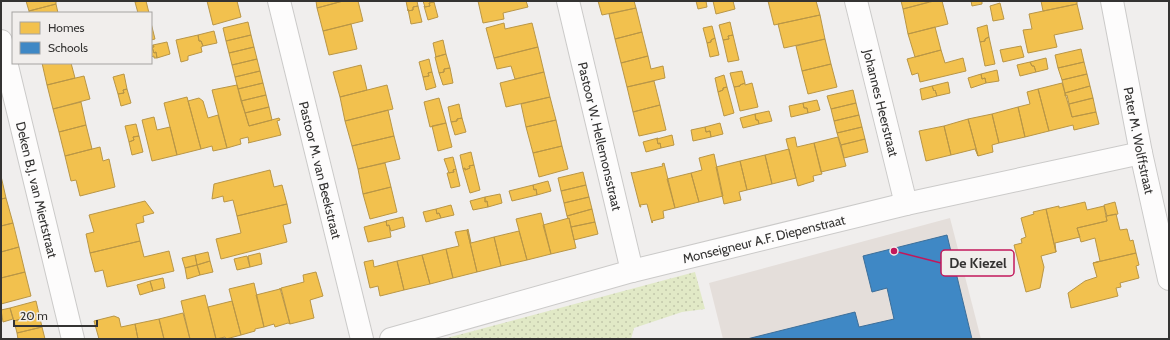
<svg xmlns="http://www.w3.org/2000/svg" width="1170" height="340" viewBox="0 0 1170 340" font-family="Cabin,sans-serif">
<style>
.built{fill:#e4deda}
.grass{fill:url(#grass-dots)}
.homes{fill:#f2c14e;stroke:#b99646}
.schools{fill:#3f88c5;stroke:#3c6e99}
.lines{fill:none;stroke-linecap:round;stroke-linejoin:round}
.minor-casing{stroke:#cbcac9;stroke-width:24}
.minor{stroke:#fdfcfc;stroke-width:22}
.labels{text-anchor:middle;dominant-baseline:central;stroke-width:4;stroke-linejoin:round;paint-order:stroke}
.street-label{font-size:13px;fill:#343332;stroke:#f1eeec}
.leader{fill:none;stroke:#c2185b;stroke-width:1.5}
.callout-dot{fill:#c2185b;stroke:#f1eeec;stroke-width:1.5}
.callout{fill:#f1eeec;stroke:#c2185b;stroke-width:1.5}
.callout-label{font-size:14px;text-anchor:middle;font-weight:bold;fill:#343332}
</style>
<defs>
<pattern id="grass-dots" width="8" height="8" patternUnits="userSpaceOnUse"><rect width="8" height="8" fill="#e1e9c6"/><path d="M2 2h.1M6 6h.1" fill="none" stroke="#c2c8ab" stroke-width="1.8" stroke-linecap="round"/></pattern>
</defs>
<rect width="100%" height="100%" fill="#f0eeed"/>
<!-- built -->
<path class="built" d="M 950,218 L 981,339 L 723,339 L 709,283 Z"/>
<!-- grass -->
<path class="grass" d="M 695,272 L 705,309 L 682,312 L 634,328 L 631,339 L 443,339 Z"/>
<!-- homes -->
<path class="homes" d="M 26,1 L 56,1 L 56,4 L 29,11 Z
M 141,1 L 146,1 L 149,13 L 138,13 L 135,2 Z
M 207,1 L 237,1 L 241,17 L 213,25 Z
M 316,1 L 343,1 L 317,8 Z
M 343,1 L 358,1 L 363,21 L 323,31 L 317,8 Z
M 406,1 L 417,1 L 418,6 L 413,7 L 413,10 L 408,11 Z
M 423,1 L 434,1 L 434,2 L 429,3 L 430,6 L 425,7 Z
M 478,1 L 526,1 L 528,7 L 503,13 L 504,19 L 483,23 Z
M 598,1 L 634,1 L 636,8 L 602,15 Z
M 696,1 L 706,1 L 707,7 L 698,9 Z
M 713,1 L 733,1 L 735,9 L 716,14 Z
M 768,1 L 816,1 L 820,15 L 774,25 Z
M 901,1 L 929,1 L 929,2 L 903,9 Z
M 934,1 L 942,1 L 948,24 L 908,34 L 903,9 Z
M 971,1 L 982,1 L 982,4 L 972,6 Z
M 1041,1 L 1077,1 L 1077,4 L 1043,11 Z
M 434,2 L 438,17 L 428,20 L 424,6 L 425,7 L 430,6 L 429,3 Z
M 1000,3 L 1004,19 L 993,21 L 990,6 Z
M 56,4 L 58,13 L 29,13 L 29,11 Z
M 1077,4 L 1083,29 L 1054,35 L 1057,47 L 1028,53 L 1023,30 L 1032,29 L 1029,14 Z
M 418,6 L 422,22 L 411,24 L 408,9 L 408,11 L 413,10 L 413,7 Z
M 636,8 L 642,32 L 615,39 L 609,14 Z
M 820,15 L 825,39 L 784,48 L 778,24 Z
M 248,22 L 251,35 L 226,41 L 223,28 Z
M 730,22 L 733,35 L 728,36 L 729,39 L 723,40 L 719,25 Z
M 151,23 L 155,39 L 151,40 Z
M 504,23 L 505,29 L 532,23 L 538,47 L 494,58 L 486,28 Z
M 351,24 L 357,49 L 329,55 L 323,31 Z
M 987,25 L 989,37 L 985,39 L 985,41 L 980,42 L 977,28 Z
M 712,26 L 715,38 L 711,40 L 711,42 L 707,43 L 703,28 Z
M 935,27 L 941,50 L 915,57 L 908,34 Z
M 214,31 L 217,43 L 203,46 L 201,41 L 199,41 L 198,35 Z
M 642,32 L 648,56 L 621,63 L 615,39 Z
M 198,35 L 199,41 L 201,41 L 203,46 L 201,47 L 202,52 L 188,56 L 188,60 L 181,62 L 176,40 Z
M 251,35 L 254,47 L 229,53 L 226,41 Z
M 733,35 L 739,60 L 728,62 L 723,40 L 729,39 L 728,36 Z
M 989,37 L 995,64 L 985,66 L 980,42 L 985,41 L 985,39 Z
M 715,38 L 719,55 L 710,57 L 707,43 L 711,42 L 711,40 Z
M 825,39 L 831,64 L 802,71 L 796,46 Z
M 443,40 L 446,54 L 436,57 L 433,43 Z
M 167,42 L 170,54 L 157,58 L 156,52 L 154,53 L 152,47 L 154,47 L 153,45 Z
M 153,45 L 154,47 L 152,47 L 154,53 L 156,52 L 157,58 L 154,58 L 154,56 L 151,57 L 151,46 Z
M 1021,46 L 1024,57 L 1003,62 L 1000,50 Z
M 254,47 L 257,59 L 232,65 L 229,53 Z
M 538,47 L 544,72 L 515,79 L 511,66 L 497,69 L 494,58 Z
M 1081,49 L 1084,62 L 1058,68 L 1055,55 Z
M 941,50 L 945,63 L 963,58 L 966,71 L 920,82 L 918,73 L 912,75 L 907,59 Z
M 446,54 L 450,68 L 444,69 L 444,72 L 439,73 L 435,57 Z
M 648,56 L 651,69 L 663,66 L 665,78 L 627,87 L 621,63 Z
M 1046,58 L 1048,69 L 1036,72 L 1034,66 L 1032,66 L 1030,62 Z
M 257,59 L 260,71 L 235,77 L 232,65 Z
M 429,59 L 432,72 L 428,73 L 429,76 L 423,77 L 419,62 Z
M 1030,62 L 1032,66 L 1034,66 L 1036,72 L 1020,76 L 1017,65 Z
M 1084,62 L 1087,74 L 1062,80 L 1058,68 Z
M 42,63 L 71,63 L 75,78 L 47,85 Z
M 831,64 L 837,87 L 808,94 L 802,71 Z
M 361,65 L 367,90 L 340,97 L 333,72 Z
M 450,68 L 453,83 L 443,85 L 439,73 L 444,72 L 444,69 Z
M 997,70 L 999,81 L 986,83 L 985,78 L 982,79 L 981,74 Z
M 260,71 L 263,83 L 238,89 L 235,77 Z
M 742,71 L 745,83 L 740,85 L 740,86 L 734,87 L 730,73 Z
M 432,72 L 436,87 L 426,90 L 423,77 L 429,76 L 428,73 Z
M 544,72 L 550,97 L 506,107 L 500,83 Z
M 124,74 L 127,89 L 123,90 L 124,93 L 118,94 L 113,77 Z
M 981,74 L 982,79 L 985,78 L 986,83 L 971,88 L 968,78 Z
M 1087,74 L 1090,86 L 1065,93 L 1062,80 Z
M 724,75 L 727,87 L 723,88 L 723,90 L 718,92 L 715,78 Z
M 84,76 L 90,99 L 53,109 L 47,85 Z
M 654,81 L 660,105 L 633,112 L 627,87 Z
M 948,82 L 950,93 L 937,96 L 935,90 L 934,91 L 932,86 Z
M 263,83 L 266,95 L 241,101 L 238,89 Z
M 745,83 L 745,85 L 752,83 L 758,107 L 740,111 L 734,87 L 740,86 L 740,85 Z
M 1062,83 L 1072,117 L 1096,112 L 1099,124 L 1074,130 L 1073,125 L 1049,131 L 1038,89 Z
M 237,85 L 249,126 L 279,118 L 280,120 L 277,121 L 281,135 L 248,143 L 249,142 L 248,137 L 240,139 L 241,144 L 227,148 L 212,90 Z
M 387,85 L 393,109 L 345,121 L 340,97 Z
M 932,86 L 934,91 L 935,90 L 937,96 L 922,100 L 920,89 Z
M 1090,86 L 1093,98 L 1069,104 L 1067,95 L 1065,96 L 1065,93 Z
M 727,87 L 734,113 L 724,116 L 718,92 L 723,90 L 723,88 Z
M 127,89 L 131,103 L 121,106 L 118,94 L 124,93 L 123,90 Z
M 1038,89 L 1049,131 L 1025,137 L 1018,107 L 1030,104 L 1027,92 Z
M 853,90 L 856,103 L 831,109 L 827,96 Z
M 266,95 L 269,107 L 245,113 L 241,101 Z
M 187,97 L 201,149 L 177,155 L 164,103 Z
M 550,97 L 556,120 L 526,127 L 521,104 Z
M 199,98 L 203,101 L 208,118 L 218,115 L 227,148 L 213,151 L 212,146 L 201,149 L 188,101 Z
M 439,98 L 446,123 L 430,127 L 424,102 Z
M 1093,98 L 1096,112 L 1072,117 L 1069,104 Z
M 817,100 L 820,110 L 808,113 L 807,108 L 804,108 L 803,103 Z
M 81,102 L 86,125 L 59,132 L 53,109 Z
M 803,103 L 804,108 L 807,108 L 808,113 L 791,117 L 789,106 Z
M 856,103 L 859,115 L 834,121 L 831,109 Z
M 459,104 L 462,118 L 457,119 L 457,121 L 451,122 L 448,107 Z
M 660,105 L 666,130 L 639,136 L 633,112 Z
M 269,107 L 272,120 L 249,126 L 245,113 Z
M 1018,107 L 1025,137 L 999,143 L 992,114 Z
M 388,110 L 394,136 L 352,146 L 345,121 Z
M 769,111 L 772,121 L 759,124 L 758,120 L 756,120 L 755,114 Z
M 755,114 L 756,120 L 758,120 L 759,124 L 743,128 L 740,118 Z
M 992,114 L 999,143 L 992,145 L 993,152 L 978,156 L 968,119 Z
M 859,115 L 862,127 L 837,133 L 834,121 Z
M 154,117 L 157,130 L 170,127 L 177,155 L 152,161 L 142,120 Z
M 462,118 L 466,132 L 455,135 L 451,122 L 457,121 L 457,119 Z
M 968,119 L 978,156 L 975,149 L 951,155 L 944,126 Z
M 556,120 L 562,146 L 533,153 L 526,127 Z
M 446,123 L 452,147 L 438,151 L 432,126 Z
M 720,123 L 723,134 L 711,137 L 710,131 L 706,132 L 705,127 Z
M 136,124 L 139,136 L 133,137 L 134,140 L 129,142 L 125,126 Z
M 86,125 L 92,149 L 65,156 L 59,132 Z
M 944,126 L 951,155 L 926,161 L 919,131 Z
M 705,127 L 706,132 L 710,131 L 711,137 L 693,141 L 691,130 Z
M 862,127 L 865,139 L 841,145 L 837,133 Z
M 672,135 L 674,145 L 661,148 L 660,143 L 658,144 L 657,139 Z
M 139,136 L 143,152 L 132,155 L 129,142 L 134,140 L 133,137 Z
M 394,136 L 400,159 L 358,169 L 352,146 Z
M 795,137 L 797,147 L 814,143 L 822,174 L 813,176 L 814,181 L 798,186 L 786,139 Z
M 838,137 L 846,166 L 821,172 L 814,143 Z
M 658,138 L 657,139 L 658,144 L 660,143 L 661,148 L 646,152 L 643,142 Z
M 865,139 L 868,152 L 844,158 L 841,145 Z
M 562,146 L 568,169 L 539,177 L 533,153 Z
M 100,147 L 103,161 L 109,159 L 115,187 L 80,196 L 76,180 L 71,181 L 65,156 Z
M 789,149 L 796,178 L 772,184 L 765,155 Z
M 471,152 L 474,165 L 469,166 L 470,168 L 465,170 L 465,168 L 463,169 L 460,155 Z
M 714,154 L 723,196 L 699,202 L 691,173 L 702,170 L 699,158 Z
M 765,155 L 772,184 L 747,190 L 740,161 Z
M 453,157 L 456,169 L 453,170 L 454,172 L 449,173 L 444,159 Z
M 740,161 L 747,190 L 739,192 L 741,200 L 724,204 L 716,167 Z
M 385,163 L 391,187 L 363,194 L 358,169 Z
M 664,163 L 675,208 L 663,211 L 664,218 L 652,221 L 653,222 L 652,223 L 647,204 L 640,205 L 641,207 L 640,207 L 631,172 L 632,173 L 663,166 L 662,164 Z
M 474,165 L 480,190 L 470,193 L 463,169 L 465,168 L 465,170 L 470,168 L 469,166 Z
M 456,169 L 460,186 L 451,188 L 447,173 L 454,172 L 453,170 Z
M 270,170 L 274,187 L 282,185 L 287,204 L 237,216 L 233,200 L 224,202 L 223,196 L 212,199 L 214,184 Z
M 583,172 L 586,185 L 561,191 L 558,178 Z
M 691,173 L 699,202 L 675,208 L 667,179 Z
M 1,176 L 6,198 L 1,199 Z
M 548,181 L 551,191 L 537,195 L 536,189 L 534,190 L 533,185 Z
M 533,185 L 534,190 L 536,189 L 537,195 L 512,201 L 509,191 Z
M 586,185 L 589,197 L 564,203 L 561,191 Z
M 391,187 L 397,212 L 370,219 L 363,194 Z
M 500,194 L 502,203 L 488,207 L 487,201 L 485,202 L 485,197 Z
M 485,197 L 485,202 L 487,201 L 488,207 L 473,210 L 470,201 Z
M 589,197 L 592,209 L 567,216 L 564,203 Z
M 6,198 L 13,223 L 1,226 L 1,199 Z
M 145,201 L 154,213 L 143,216 L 144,222 L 136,224 L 140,241 L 90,253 L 86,234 L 94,232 L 89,215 Z
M 1085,202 L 1087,210 L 1104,206 L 1107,221 L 1077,228 L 1080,237 L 1055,243 L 1056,252 L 1046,209 L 1059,206 L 1059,208 Z
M 1115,202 L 1118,214 L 1107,216 L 1104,205 Z
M 287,204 L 291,223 L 283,225 L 287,242 L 221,259 L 216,239 L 241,233 L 237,216 Z
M 451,205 L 454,215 L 441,218 L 439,213 L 437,214 L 436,209 Z
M 436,209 L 437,214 L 439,213 L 441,218 L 426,222 L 423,212 Z
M 592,209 L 595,222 L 571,227 L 569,218 L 568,219 L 567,216 Z
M 1046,209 L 1056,252 L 1041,256 L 1044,267 L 1040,288 L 1026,292 L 1014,245 L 1022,243 L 1021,239 L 1026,237 L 1021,218 L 1034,214 L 1033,212 Z
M 541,213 L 551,254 L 527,260 L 516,219 Z
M 1116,214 L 1120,230 L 1127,229 L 1130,241 L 1133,240 L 1136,253 L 1093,263 L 1100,261 L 1095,238 L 1081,242 L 1077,228 L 1107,221 L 1106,216 Z
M 403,217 L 405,227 L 391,231 L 389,225 L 387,226 L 386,221 Z
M 569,218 L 576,248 L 551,254 L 543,225 Z
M 386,221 L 387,226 L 389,225 L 391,237 L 368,242 L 364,227 L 387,221 Z
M 595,222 L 598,234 L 574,240 L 571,227 Z
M 13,223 L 19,247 L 1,252 L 1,226 Z
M 468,229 L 471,243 L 494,237 L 501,266 L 477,272 L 467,230 Z
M 467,230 L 477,272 L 453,278 L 446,249 L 459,246 L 455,232 Z
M 519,231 L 527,260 L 501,266 L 494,237 Z
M 140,241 L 144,257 L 169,251 L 174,271 L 107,287 L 103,270 L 95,272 L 90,253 Z
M 19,247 L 25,272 L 1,278 L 1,252 Z
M 446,249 L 453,278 L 430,284 L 422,255 Z
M 208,252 L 210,261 L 197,265 L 195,255 Z
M 260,253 L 262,264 L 250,267 L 248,256 Z
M 1136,253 L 1139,265 L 1136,266 L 1139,278 L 1120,283 L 1121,287 L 1116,288 L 1118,296 L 1071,308 L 1068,293 L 1085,281 L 1097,277 L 1093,263 Z
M 195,255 L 197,265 L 185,268 L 182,258 Z
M 422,255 L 430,284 L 404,290 L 397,261 Z
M 247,256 L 250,267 L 237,270 L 234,259 Z
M 373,260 L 374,267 L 397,261 L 404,290 L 380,296 L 378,286 L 370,288 L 364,262 Z
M 210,261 L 213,272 L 200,275 L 197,265 Z
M 197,265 L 200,275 L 187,279 L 185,268 Z
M 25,272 L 31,296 L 1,304 L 1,278 Z
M 316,272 L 323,296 L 310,300 L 314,318 L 290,324 L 281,288 L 304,282 L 303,275 Z
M 163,278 L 165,288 L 153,291 L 150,281 Z
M 150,281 L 153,291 L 140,295 L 137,285 Z
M 254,283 L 264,327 L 255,329 L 255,331 L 241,335 L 229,289 Z
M 280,288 L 290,324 L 288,323 L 275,327 L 274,324 L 264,327 L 256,295 L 280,289 Z
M 205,295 L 216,339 L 190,339 L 181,301 Z
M 36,301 L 39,314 L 14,321 L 10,308 Z
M 232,301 L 241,335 L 226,339 L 225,337 L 216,339 L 208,307 Z
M 10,308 L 13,319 L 3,322 L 1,310 Z
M 183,313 L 190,339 L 164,339 L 159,319 Z
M 39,314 L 42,327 L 17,333 L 14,321 Z
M 114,316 L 119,318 L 121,327 L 135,324 L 138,339 L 99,339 L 94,321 Z
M 159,319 L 164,339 L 138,339 L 135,324 Z
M 42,327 L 45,339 L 18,339 L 17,333 Z"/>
<!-- schools -->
<path class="schools" d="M 947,235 L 972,339 L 747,339 L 855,312 L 859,327 L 894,319 L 887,288 L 872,292 L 863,256 Z"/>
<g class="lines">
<defs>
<g id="minor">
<path id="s1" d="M 279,1 L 362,339"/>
<path id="s2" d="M 568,1 L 632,271"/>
<path id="s3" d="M 856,1 L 906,204"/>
<path id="s4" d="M 1112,1 L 1141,153 L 1169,279"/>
<path id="s5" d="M 1,41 L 73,339"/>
<path id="s6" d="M 391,339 L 632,271 L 906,204 L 1141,153"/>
</g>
</defs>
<!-- minor casing -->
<use href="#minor" class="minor-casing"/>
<!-- minor -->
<use href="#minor" class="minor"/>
</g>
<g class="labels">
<!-- street labels -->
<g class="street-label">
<text stroke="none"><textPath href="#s3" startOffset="105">Johannes Heerstraat</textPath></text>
<text stroke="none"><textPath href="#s2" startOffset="139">Pastoor W. Hellemonsstraat</textPath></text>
<text stroke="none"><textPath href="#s4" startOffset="142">Pater M. Wolffstraat</textPath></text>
<text stroke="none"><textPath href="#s1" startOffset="174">Pastoor M. van Beekstraat</textPath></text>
<text stroke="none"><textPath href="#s5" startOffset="153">Deken B.J. van Miertstraat</textPath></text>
<text stroke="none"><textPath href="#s6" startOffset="386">Monseigneur A.F. Diepenstraat</textPath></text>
</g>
</g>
<!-- callouts -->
<path class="leader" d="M894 251L941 263"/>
<circle class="callout-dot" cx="894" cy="251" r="4"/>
<rect class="callout" x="941" y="250" width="73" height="26" rx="4"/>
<g class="callout-label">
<text x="978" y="268">De Kiezel</text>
</g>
<!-- border -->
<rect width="1170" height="340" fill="none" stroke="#343332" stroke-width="4"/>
<!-- legend -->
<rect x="12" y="12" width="140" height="52" fill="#f1eeec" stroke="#a5a3a2"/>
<rect x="20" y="22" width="20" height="12" fill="#f2c14e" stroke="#a5a3a2"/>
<text x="48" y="32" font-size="12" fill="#343332">Homes</text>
<rect x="20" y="42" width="20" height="12" fill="#3f88c5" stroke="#a5a3a2"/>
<text x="48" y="52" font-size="12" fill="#343332">Schools</text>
<!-- scale -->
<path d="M14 320v6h83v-6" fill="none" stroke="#343332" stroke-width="2"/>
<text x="20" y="320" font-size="12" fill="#343332" stroke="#f1eeec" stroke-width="3" paint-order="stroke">20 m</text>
</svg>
